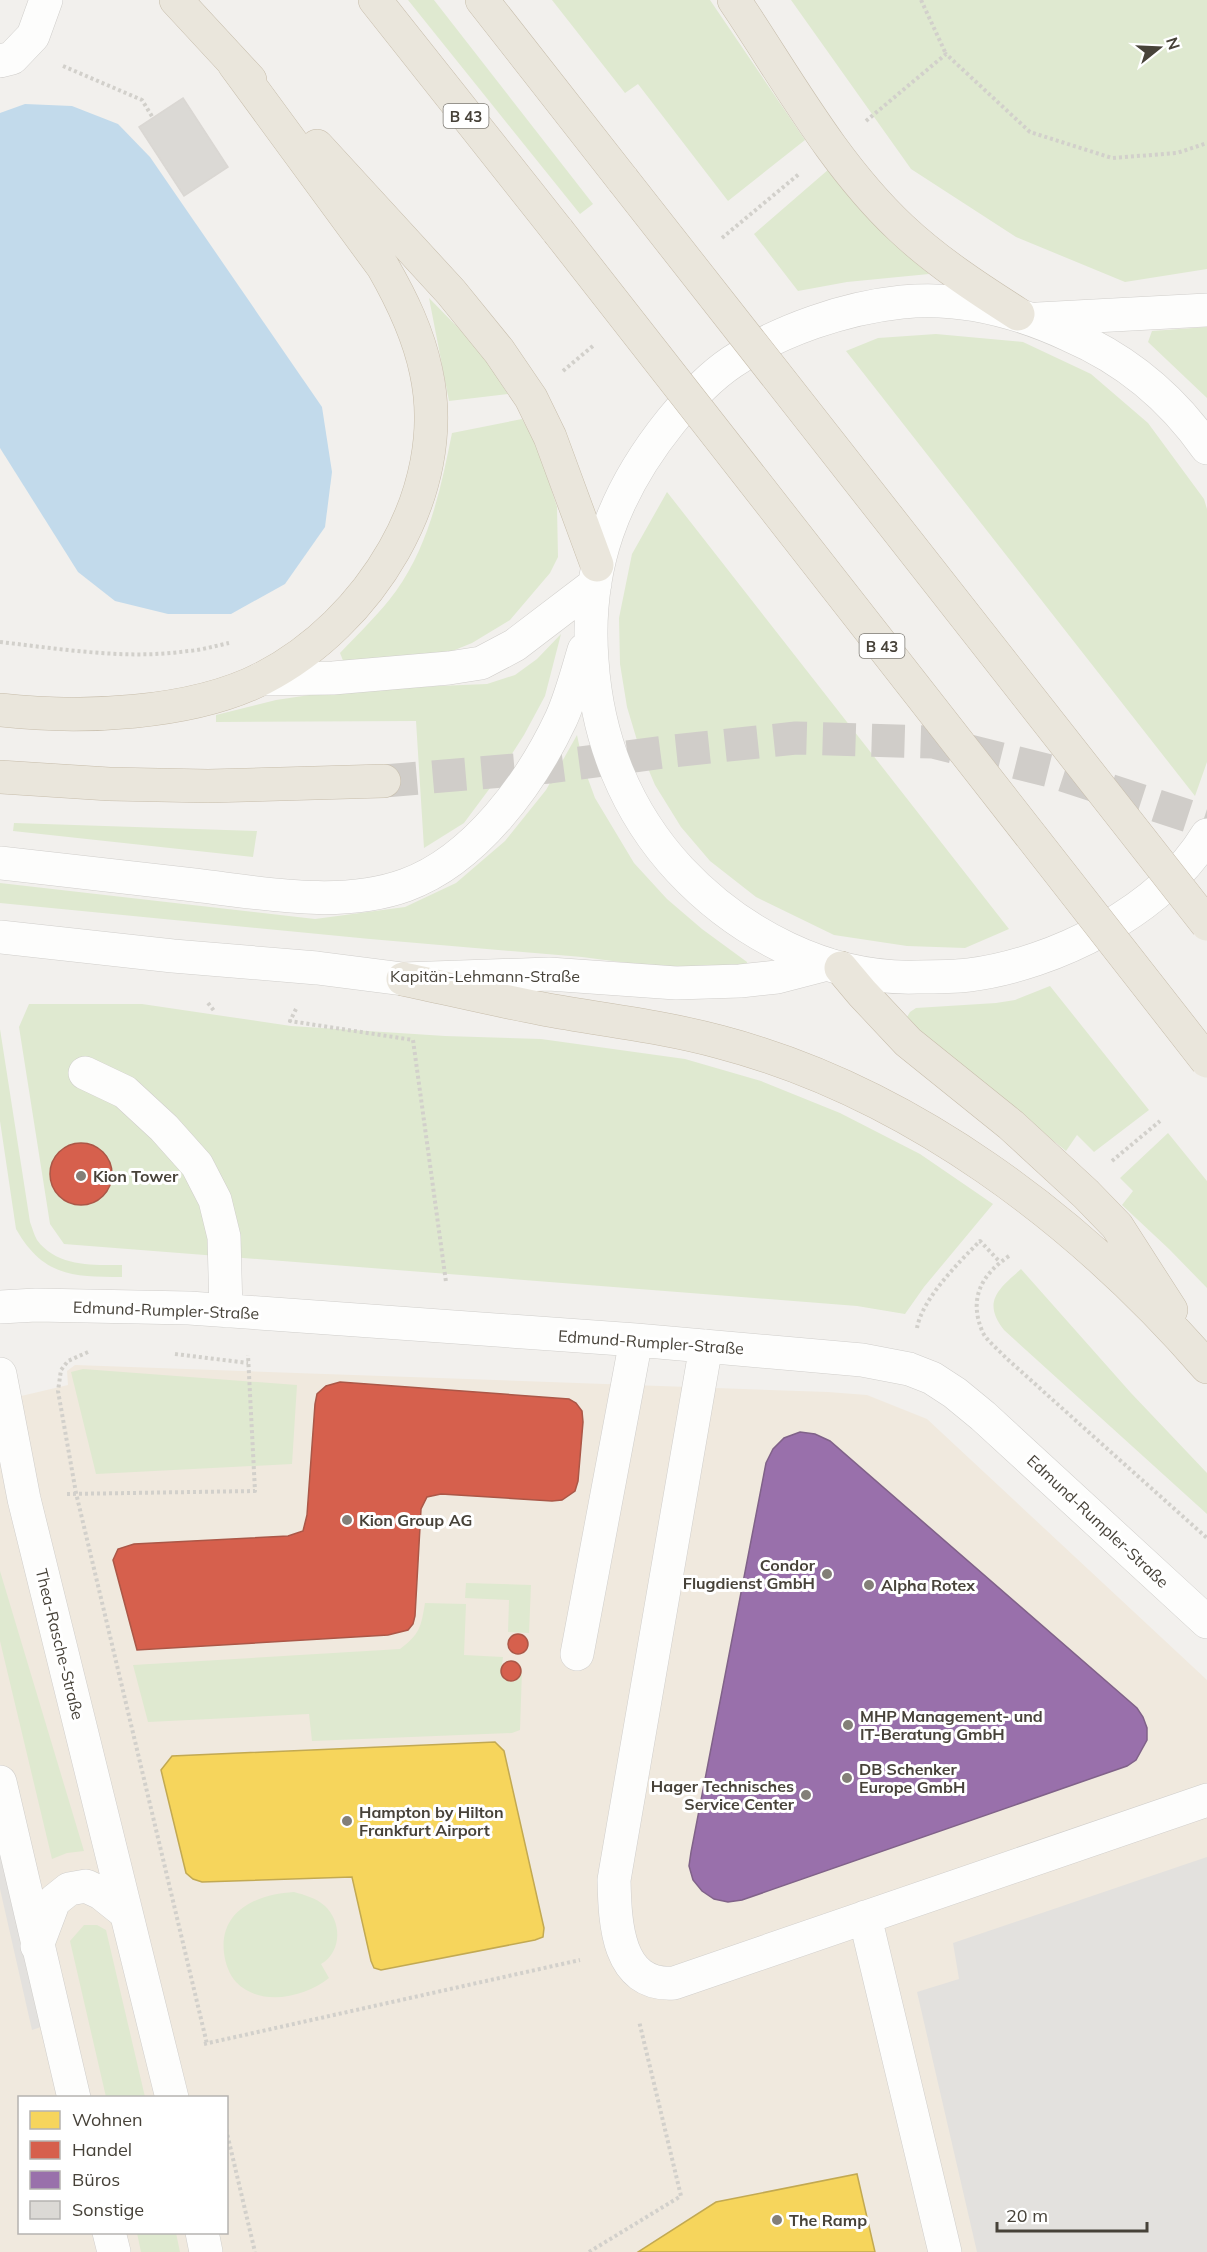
<svg xmlns="http://www.w3.org/2000/svg" width="1207" height="2252" viewBox="0 0 1207 2252" font-family="Mulish,sans-serif">
<style>
.commercial{fill:#f0e9de;fill-rule:evenodd}
.green{fill:#dfe9d0}
.parking{fill:#e3e1de}
.water{fill:#c2daeb}
.homes{fill:#f6d55c;stroke:#c2a952;stroke-width:1.5}
.shops{fill:#d6604d;stroke:#ab5747;stroke-width:1.5}
.offices{fill:#9970ab;stroke:#806289;stroke-width:1.5}
.building{fill:#dbd9d5;stroke:#dad7d3;stroke-width:1.5}
.lines{fill:none;stroke-linecap:round;stroke-linejoin:round}
.highway-tunnel{stroke:#d0cdc9;stroke-width:33;stroke-dasharray:33 16;stroke-linecap:butt}
.minor-casing{stroke:#d0cecb;stroke-width:34}
.highway-casing{stroke:#c7bdab;stroke-width:34}
.path{stroke:#d2d0cb;stroke-width:4;stroke-dasharray:3 3;stroke-linecap:butt}
.minor{stroke:#fdfdfc;stroke-width:33}
.highway{stroke:#eae6dc;stroke-width:33}
.highway-bridge-casing{stroke:#c7bdab;stroke-width:34;stroke-linecap:butt}
.highway-bridge{stroke:#eae6dc;stroke-width:33}
.poi-dot{fill:#837f78;stroke:#fff;stroke-width:2}
.labels{text-anchor:middle;dominant-baseline:central;stroke-width:6;stroke-linejoin:round;paint-order:stroke}
.shield{fill:#fff;stroke:#7e7b74;stroke-width:1.5}
.shield-label{font-size:15px;font-weight:bold;fill:#474239}
.street-label{font-size:16px;fill:#474239;stroke:#fff}
.poi-label{font-size:16px;font-weight:bold;fill:#474239;stroke:#fff;text-anchor:start}
</style>
<rect width="100%" height="100%" fill="#f2f0ed"/>
<!-- commercial -->
<path class="commercial" d="M 75,1365 L 828,1392 L 867,1395 L 927,1419 L 1207,1680 L 1207,2252 L 0,2252 L 0,1401 L 68,1385 L 67,1371 ZM 20,2098 L 226,2098 L 226,2232 L 20,2232 Z"/>
<!-- green -->
<path class="green" d="M 408,0 L 434,0 L 593,204 L 580,214 Z
M 552,0 L 710,0 L 805,140 L 728,201 L 638,84 L 625,93 Z
M 791,0 L 1207,0 L 1207,269 L 1125,282 L 1016,237 L 911,169 Z
M 829,169 C 858,210 891,243 929,274 L 847,282 L 798,291 L 754,234 Z
M 429,298 L 477,347 L 508,394 L 449,401 Z
M 1207,327 L 1207,398 L 1148,342 L 1152,331 Z
M 936,334 L 1023,342 L 1091,374 L 1148,423 L 1204,499 L 1207,509 L 1207,762 L 1195,796 L 846,351 L 878,338 Z
M 522,419 L 537,446 L 557,507 L 558,557 L 550,573 L 510,620 L 472,643 L 440,656 L 344,663 L 340,653 C 359,633 380,613 396,591 C 429,545 441,488 452,433 Z
M 667,492 L 1009,929 L 965,948 L 907,946 L 834,935 L 756,897 L 710,861 L 681,827 L 655,785 L 639,747 L 627,707 L 620,664 L 619,618 L 632,554 Z
M 561,634 L 545,696 L 524,735 L 490,788 L 464,823 L 424,848 L 416,721 L 216,722 L 216,715 L 276,700 L 343,690 L 487,684 L 515,675 L 537,659 Z
M 577,735 L 584,768 L 595,798 L 634,863 L 667,899 L 702,929 L 747,962 L 748,969 L 674,969 L 582,957 L 370,939 L 0,903 L 0,883 L 315,919 L 405,907 L 456,883 L 505,841 L 546,790 Z
M 14,823 L 257,831 L 253,857 L 13,831 Z
M 1050,986 L 1149,1110 L 1094,1152 L 1077,1135 L 1066,1151 L 915,1029 L 907,1017 L 910,1012 L 916,1008 L 996,1003 L 1015,1000 Z
M 29,1004 L 142,1004 L 291,1026 L 445,1036 L 541,1039 L 685,1059 L 761,1081 L 840,1113 L 920,1154 L 993,1204 L 924,1287 L 905,1314 L 857,1306 L 64,1244 L 50,1224 L 19,1027 Z
M 0,1029 L 30,1222 C 32,1227 34,1235 37,1240 C 57,1267 92,1265 122,1265 L 122,1277 C 72,1277 43,1276 16,1229 L 0,1121 Z
M 1168,1133 L 1207,1181 L 1207,1288 L 1169,1249 L 1122,1205 L 1133,1191 L 1120,1178 Z
M 1021,1269 L 1131,1393 L 1207,1473 L 1207,1514 L 1004,1330 C 981,1301 1000,1288 1021,1269 Z
M 83,1369 L 297,1385 L 292,1464 L 96,1474 L 71,1372 Z
M 0,1571 L 84,1851 L 67,1853 L 52,1859 L 0,1641 Z
M 466,1583 L 531,1585 L 529,1633 L 508,1632 L 509,1600 L 465,1598 Z
M 425,1603 L 466,1604 L 464,1655 L 503,1657 L 501,1672 L 505,1679 L 512,1682 L 519,1678 L 522,1670 L 520,1730 L 512,1733 L 312,1741 L 309,1714 L 148,1722 L 133,1665 L 400,1649 C 420,1634 421,1627 425,1603 Z
M 294,1892 C 305,1895 316,1898 325,1906 C 342,1922 342,1952 321,1964 L 329,1978 C 305,1997 261,2008 236,1982 C 229,1975 225,1962 224,1953 C 219,1910 258,1894 294,1892 Z
M 84,1925 L 97,1925 L 106,1930 L 145,2097 L 106,2097 L 70,1941 Z
M 137,2233 L 176,2233 L 180,2252 L 141,2252 Z"/>
<!-- parking -->
<path class="parking" d="M 0,1809 L 50,2024 L 32,2030 L 0,1889 Z
M 1207,1857 L 1207,2252 L 977,2252 L 917,1992 L 959,1979 L 953,1943 Z"/>
<!-- water -->
<path class="water" d="M 25,104 L 72,106 L 118,124 L 150,157 L 322,407 L 332,472 L 325,527 L 285,584 L 231,614 L 168,614 L 115,601 L 78,572 L 0,448 L 0,113 Z"/>
<!-- homes -->
<path class="homes" d="M 495,1742 L 504,1751 L 544,1928 L 543,1937 L 535,1940 L 381,1970 L 374,1968 L 371,1961 L 352,1877 L 202,1882 L 193,1879 L 186,1873 L 161,1770 L 172,1756 Z
M 857,2174 L 875,2252 L 638,2252 L 716,2202 Z"/>
<!-- shops -->
<path class="shops" d="M50 1174a31 31 0 1 1 62 0a31 31 0 1 1-62 0Z
M 340,1382 L 569,1399 L 576,1403 L 582,1411 L 583,1422 L 578,1481 L 575,1491 L 562,1500 L 552,1501 L 441,1494 L 427,1497 L 421,1509 L 415,1616 L 413,1624 L 408,1630 L 388,1635 L 137,1650 L 113,1560 L 118,1549 L 134,1544 L 288,1536 L 303,1531 L 307,1515 L 315,1404 L 317,1394 L 326,1386 Z
M508 1644a10 10 0 1 1 20 0a10 10 0 1 1-20 0Z
M501 1671a10 10 0 1 1 20 0a10 10 0 1 1-20 0Z"/>
<!-- offices -->
<path class="offices" d="M 800,1432 L 815,1434 L 830,1441 L 1137,1708 L 1143,1717 L 1147,1728 L 1147,1740 L 1136,1760 L 1127,1766 L 742,1900 L 728,1902 L 714,1899 L 702,1891 L 693,1880 L 689,1866 L 691,1852 L 766,1463 L 773,1449 L 784,1438 Z"/>
<!-- building -->
<path class="building" d="M 183,98 L 228,167 L 184,196 L 139,127 Z"/>
<g class="lines">
<!-- highway-tunnel -->
<path class="highway-tunnel" d="M 384,781 L 550,767 L 672,751 L 796,738 L 933,742 L 1050,771 L 1207,822"/>
<defs>
<path id="minor" d="M 0,61 L 12,58 L 33,36 L 46,0
M 1038,319 L 1207,310
M 1207,448 C 1172,398 1125,359 1069,335 C 1017,311 959,296 902,302 C 845,308 780,330 732,362 C 708,378 689,399 671,421 C 613,493 585,568 592,660 C 597,739 626,812 680,870 C 740,934 828,980 917,977 C 934,977 952,977 969,975 C 1055,964 1161,911 1207,835
M 261,679 L 333,678 L 449,668 L 481,663 L 515,645 L 595,584
M 0,863 C 65,870 130,878 194,885 C 263,893 340,909 406,885 C 475,860 531,783 561,719 C 571,697 577,673 584,650
M 0,937 L 173,956 L 317,968 L 403,979 L 549,974 L 676,983 L 740,981 L 777,977 L 827,964
M 85,1073 L 125,1092 L 164,1128 L 197,1165 L 215,1200 L 224,1237 L 226,1311
M 0,1307 L 36,1305 L 189,1308 L 636,1340 L 862,1360 L 909,1369 L 932,1378 L 955,1393 L 983,1416 L 1207,1622
M 706,1346 L 614,1880 C 615,1923 617,1987 674,1983 L 1207,1800
M 0,1374 L 24,1499 L 172,2098
M 577,1654 L 636,1340
M 0,1782 L 74,2098
M 865,1917 L 945,2252
M 37,1946 L 54,1901 L 69,1889 L 86,1886 L 101,1893 L 126,1913
M 109,2232 L 114,2252
M 202,2232 L 206,2252"/>
<path id="highway" d="M 176,0 L 250,80
M 375,0 L 558,231
M 482,0 L 623,180
M 734,0 C 786,77 832,163 901,228 C 936,261 977,288 1018,314
M 317,146 L 451,292 L 499,351 L 531,398 L 550,437 L 597,565
M 0,710 C 79,719 191,715 263,678 C 368,624 453,493 426,371 C 418,333 402,300 383,267 L 234,64
M 0,777 L 109,784 L 208,786 L 384,781
M 841,968 L 862,993 L 908,1042 L 1011,1125 L 1086,1194 L 1117,1226 L 1171,1310
M 403,979 C 450,989 496,1000 543,1009 C 602,1020 661,1026 720,1042 C 910,1092 1079,1220 1207,1367"/>
</defs>
<!-- minor casing -->
<use href="#minor" class="minor-casing"/>
<!-- highway casing -->
<use href="#highway" class="highway-casing"/>
<!-- path -->
<path class="path" d="M 921,0 L 946,54
M 63,66 L 142,100 L 153,118
M 866,121 L 946,54 L 1030,132 L 1112,158 L 1177,153 L 1207,143
M 722,238 L 799,174
M 563,371 L 594,345
M 0,642 C 62,649 126,660 188,651 C 202,650 215,646 229,643
M 208,1003 L 215,1012
M 296,1009 L 290,1021 L 413,1040 L 446,1282
M 1112,1161 L 1160,1121
M 1009,1256 C 981,1275 968,1299 983,1333 C 988,1342 999,1350 1006,1358 L 1207,1538
M 917,1328 C 922,1299 959,1262 980,1241 L 1000,1262
M 88,1352 L 68,1361 L 61,1370 L 58,1391 L 76,1493 L 207,2044
M 175,1354 L 248,1363
M 67,1494 L 255,1491 L 248,1355
M 204,2044 L 580,1960
M 226,2129 L 255,2252
M 589,2252 L 681,2196 L 639,2021"/>
<!-- minor -->
<use href="#minor" class="minor"/>
<!-- highway -->
<use href="#highway" class="highway"/>
<defs>
<path id="highway-bridge" d="M 623,180 L 1207,924
M 558,231 L 1207,1061"/>
</defs>
<!-- highway-bridge casing -->
<use href="#highway-bridge" class="highway-bridge-casing"/>
<!-- highway-bridge -->
<use href="#highway-bridge" class="highway-bridge"/>
</g>
<!-- markers -->
<g class="poi-dot">
<circle cx="81" cy="1176" r="6"/>
<circle cx="347" cy="1520" r="6"/>
<circle cx="827" cy="1574" r="6"/>
<circle cx="869" cy="1585" r="6"/>
<circle cx="848" cy="1725" r="6"/>
<circle cx="847" cy="1778" r="6"/>
<circle cx="806" cy="1795" r="6"/>
<circle cx="347" cy="1821" r="6"/>
<circle cx="777" cy="2220" r="6"/>
</g>
<g class="labels">
<!-- shield labels -->
<g class="shield">
<rect x="443.5" y="104" width="45" height="24" rx="4.5"/>
<rect x="859.5" y="634" width="45" height="24" rx="4.5"/>
</g>
<g class="shield-label">
<text x="466" y="116">B 43</text>
<text x="882" y="646">B 43</text>
</g>
<!-- street labels -->
<g class="street-label">
<text x="485" y="976">Kapitän-Lehmann-Straße</text>
<text transform="translate(166 1310) rotate(2)">Edmund-Rumpler-Straße</text>
<text transform="translate(651 1342) rotate(4)">Edmund-Rumpler-Straße</text>
<text transform="translate(1098 1521) rotate(43)">Edmund-Rumpler-Straße</text>
<text transform="translate(60 1644) rotate(76)">Thea-Rasche-Straße</text>
</g>
<!-- poi labels -->
<g class="poi-label">
<text x="93" y="1176">Kion Tower</text>
<text x="359" y="1520">Kion Group AG</text>
<text x="815" y="1565" text-anchor="end">Condor<tspan x="815" dy="18">Flugdienst GmbH</tspan></text>
<text x="881" y="1585">Alpha Rotex</text>
<text x="860" y="1716">MHP Management- und<tspan x="860" dy="18">IT-Beratung GmbH</tspan></text>
<text x="859" y="1769">DB Schenker<tspan x="859" dy="18">Europe GmbH</tspan></text>
<text x="794" y="1786" text-anchor="end">Hager Technisches<tspan x="794" dy="18">Service Center</tspan></text>
<text x="359" y="1812">Hampton by Hilton<tspan x="359" dy="18">Frankfurt Airport</tspan></text>
<text x="789" y="2220">The Ramp</text>
</g>
</g>
<!-- legend -->
<rect x="18" y="2096" width="210" height="138" fill="#ffffff" stroke="#b5b3b0" stroke-width="1.5"/>
<rect x="30" y="2111" width="30" height="18" fill="#f6d55c" stroke="#b5b3b0" stroke-width="1.5"/>
<text x="72" y="2126" font-size="18" fill="#474239">Wohnen</text>
<rect x="30" y="2141" width="30" height="18" fill="#d6604d" stroke="#b5b3b0" stroke-width="1.5"/>
<text x="72" y="2156" font-size="18" fill="#474239">Handel</text>
<rect x="30" y="2171" width="30" height="18" fill="#9970ab" stroke="#b5b3b0" stroke-width="1.5"/>
<text x="72" y="2186" font-size="18" fill="#474239">Büros</text>
<rect x="30" y="2201" width="30" height="18" fill="#dbd9d5" stroke="#b5b3b0" stroke-width="1.5"/>
<text x="72" y="2216" font-size="18" fill="#474239">Sonstige</text>
<!-- north arrow -->
<g transform="translate(1159 48) rotate(72)" stroke="#ffffff" stroke-width="4.5" paint-order="stroke">
<path d="M0-4.5L10 22L0 15L-10 22Z" fill="#474239"/>
<text y="-9" font-size="16" font-weight="bold" text-anchor="middle" fill="#474239">N</text>
</g>
<!-- scale -->
<path d="M997 2222v9h150v-9" fill="none" stroke="#474239" stroke-width="3"/>
<text x="1006" y="2222" font-size="18" fill="#474239" stroke="#ffffff" stroke-width="4.5" paint-order="stroke">20 m</text>
</svg>
